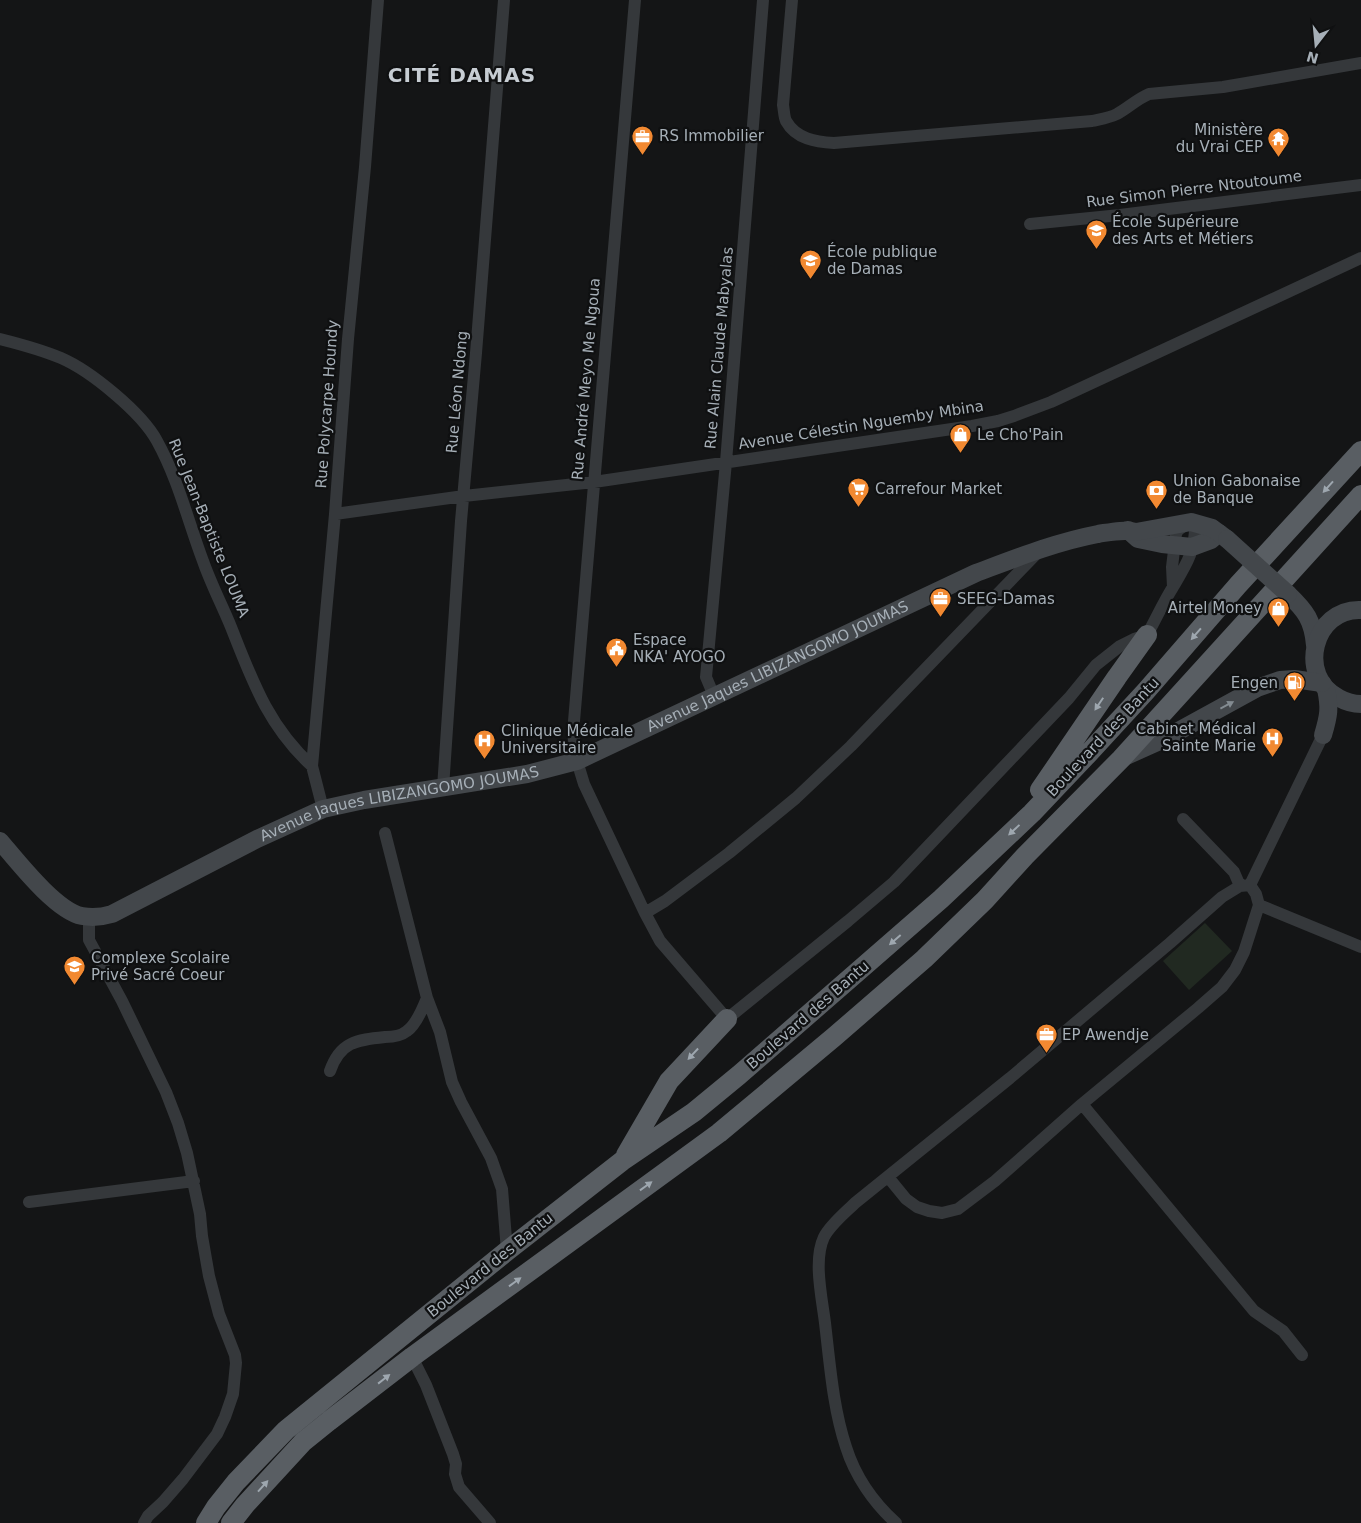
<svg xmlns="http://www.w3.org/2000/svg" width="1361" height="1523" viewBox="0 0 1361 1523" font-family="'DejaVu Sans',sans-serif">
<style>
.green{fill:#212921}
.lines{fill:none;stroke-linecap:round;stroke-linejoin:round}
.minor{stroke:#35383b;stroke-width:12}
.secondary{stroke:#43474b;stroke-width:18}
.trunk{stroke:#595e63;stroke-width:20}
.secondary-bridge{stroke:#43474b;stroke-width:18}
.oneway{fill:#9ea7af}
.oneway2{fill:#838b91}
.labels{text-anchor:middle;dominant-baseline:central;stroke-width:4.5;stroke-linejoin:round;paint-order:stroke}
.poi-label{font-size:15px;fill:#a6afb7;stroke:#0f1011;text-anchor:start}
.street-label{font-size:15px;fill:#a6afb7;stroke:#0f1011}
.district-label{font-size:20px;font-weight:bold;letter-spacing:1px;fill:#c7cdd3;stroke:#0f1011}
</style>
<rect width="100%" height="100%" fill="#141516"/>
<!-- green -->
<path class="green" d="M 1205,923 L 1232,951 L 1189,990 L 1163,961 Z"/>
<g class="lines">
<!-- minor -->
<path class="minor" d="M 635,0 L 573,733 L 577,761 L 584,784 L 645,913 L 660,941 L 727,1019 L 848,921 L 894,882 L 1069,698 L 1096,665 L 1120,646 L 1134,639 L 1147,635 C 1156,619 1163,603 1173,587 C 1186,565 1196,550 1195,523
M 792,0 L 783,105 C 784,110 784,117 786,121 C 796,139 816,142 834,143 L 1092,121 C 1101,119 1109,118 1117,114 C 1128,108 1137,99 1149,94 L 1223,87 L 1361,63
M 1030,224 L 1120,215 L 1361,185
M 0,339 C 20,344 42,350 61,358 C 91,371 142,413 157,441 C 178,479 188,521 203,561 C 211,584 222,605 231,627 C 252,680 268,726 312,766
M 335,514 L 464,496 L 594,482 L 972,426 L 998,421 L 1014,416 L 1051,402 L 1361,258
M 1173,587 L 1172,567 L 1176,534 L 1178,530 L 1189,523
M 714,696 L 706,677 L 726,462 L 763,0
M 443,788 L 461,521 L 476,353 L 504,0
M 323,809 L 312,766 L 335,514 L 348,339 L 365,167 L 378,0
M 1183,819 L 1234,872 L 1240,886
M 385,833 L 427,998 L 440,1032 L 452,1082 L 461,1102 L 491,1158 L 502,1189 L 507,1251
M 1250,885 L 1323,735
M 1259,905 L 1361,947
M 645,913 L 665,901 L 729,853 L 796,798 L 851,746 L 1039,551
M 89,917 L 89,940 L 122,1001 L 166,1092 L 178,1123 L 187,1153 L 200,1214 L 202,1236 L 209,1276 L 219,1314 L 235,1355 L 236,1363 L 233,1394 L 225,1417 L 217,1434 L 183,1479 L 163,1502 L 148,1516 L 144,1523
M 330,1071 C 340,1042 356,1040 385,1037 C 392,1037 401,1036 407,1031 C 416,1025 423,1008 427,998
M 1082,1104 L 1254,1311 L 1283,1331 L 1302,1355
M 888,1177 L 906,1199 L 917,1207 L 929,1211 L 942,1213 L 958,1209 L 995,1181 L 1082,1104 L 1198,1008 L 1222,987 L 1235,970 L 1244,952 L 1259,905 L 1256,894 L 1250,885
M 29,1202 L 194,1181
M 412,1357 L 426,1385 L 453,1454 L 456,1464 L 455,1474 L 459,1487 L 490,1523
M 896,1523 C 874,1503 855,1476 846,1447 C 833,1408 830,1365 825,1323 C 822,1298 813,1260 824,1237 C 831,1224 845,1213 855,1203 L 1010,1078 L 1170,943 L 1222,897 L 1240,886 L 1250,885"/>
<!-- secondary -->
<g class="secondary">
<path d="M 1128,530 L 1138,539 L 1162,544 L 1192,547 L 1211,540 L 1219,533"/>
<path d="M 1288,594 C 1306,611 1313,621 1315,645"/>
<path d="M 1361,610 C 1313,608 1296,677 1339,698 C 1346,702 1353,704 1361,704"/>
<path d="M 1323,735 C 1329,715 1330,708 1326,689"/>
<path d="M 1124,757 L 1164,739 L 1257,688 L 1280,680 L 1294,679 L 1322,683"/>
<path id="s1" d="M 0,841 C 18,862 56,911 82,916 C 93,918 102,917 112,914 L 257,839 L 323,809 L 364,800 L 527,774 L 577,761 L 976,573 C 1016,558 1056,542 1098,534 C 1111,532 1123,529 1136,532 L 1191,522 L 1212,528 L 1227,539"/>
</g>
<!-- trunk -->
<path class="trunk" d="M 1040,790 L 1117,677 L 1147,635
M 626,1155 L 669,1081 L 727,1019
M 206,1523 L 216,1507 L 236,1482 L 286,1430 L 507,1251 L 622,1161 L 694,1112 L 739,1075 L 941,899 L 1032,813 L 1087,755 L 1146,691 L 1238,585 L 1361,451
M 231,1523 L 245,1505 L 303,1442 L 329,1421 L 412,1357 L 719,1133 L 834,1037 L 924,959 L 985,900 L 1025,856 L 1121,759 L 1361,495"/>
<!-- secondary-bridge -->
<path class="secondary-bridge" d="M 1227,539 L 1288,594"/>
</g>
<!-- one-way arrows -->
<defs><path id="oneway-solid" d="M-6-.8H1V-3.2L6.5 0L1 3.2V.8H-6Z" transform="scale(1.25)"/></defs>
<g class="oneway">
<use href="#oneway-solid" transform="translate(1328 487) rotate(132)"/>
<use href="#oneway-solid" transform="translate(1196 634) rotate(131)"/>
<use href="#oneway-solid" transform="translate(1099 704) rotate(124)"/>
<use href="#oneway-solid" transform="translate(1014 830) rotate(137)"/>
<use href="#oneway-solid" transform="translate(895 940) rotate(139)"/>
<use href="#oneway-solid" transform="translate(693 1054) rotate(133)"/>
<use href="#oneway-solid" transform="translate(646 1186) rotate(-36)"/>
<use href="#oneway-solid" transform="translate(515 1282) rotate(-36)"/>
<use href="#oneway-solid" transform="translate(384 1379) rotate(-38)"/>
<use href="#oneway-solid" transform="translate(263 1486) rotate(-48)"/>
</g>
<use class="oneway2" href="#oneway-solid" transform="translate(1227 705) rotate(-28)"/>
<!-- icons -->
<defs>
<symbol id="office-pin" viewBox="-11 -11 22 30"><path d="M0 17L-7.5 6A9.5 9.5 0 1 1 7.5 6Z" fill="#f28931" stroke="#0f1011"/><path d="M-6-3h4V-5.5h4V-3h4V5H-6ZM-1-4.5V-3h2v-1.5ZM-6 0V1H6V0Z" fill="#fff"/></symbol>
<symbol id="temple-pin" viewBox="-11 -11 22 30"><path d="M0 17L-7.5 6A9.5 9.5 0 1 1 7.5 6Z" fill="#f28931" stroke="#0f1011"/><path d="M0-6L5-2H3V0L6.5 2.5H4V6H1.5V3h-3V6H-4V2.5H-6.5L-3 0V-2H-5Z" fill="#fff"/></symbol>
<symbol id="university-pin" viewBox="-11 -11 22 30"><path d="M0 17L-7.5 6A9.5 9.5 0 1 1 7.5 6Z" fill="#f28931" stroke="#0f1011"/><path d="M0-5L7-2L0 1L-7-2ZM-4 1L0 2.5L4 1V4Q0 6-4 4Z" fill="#fff"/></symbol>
<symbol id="school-pin" viewBox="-11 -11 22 30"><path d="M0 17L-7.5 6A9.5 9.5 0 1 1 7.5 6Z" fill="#f28931" stroke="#0f1011"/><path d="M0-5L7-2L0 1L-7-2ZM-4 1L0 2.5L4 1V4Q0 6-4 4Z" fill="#fff"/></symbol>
<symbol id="shop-pin" viewBox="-11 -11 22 30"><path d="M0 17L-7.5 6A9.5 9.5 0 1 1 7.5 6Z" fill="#f28931" stroke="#0f1011"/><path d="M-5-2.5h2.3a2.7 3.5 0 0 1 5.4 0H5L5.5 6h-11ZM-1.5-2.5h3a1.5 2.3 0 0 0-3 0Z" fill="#fff"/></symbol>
<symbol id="supermarket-pin" viewBox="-11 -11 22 30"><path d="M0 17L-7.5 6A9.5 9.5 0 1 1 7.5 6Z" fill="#f28931" stroke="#0f1011"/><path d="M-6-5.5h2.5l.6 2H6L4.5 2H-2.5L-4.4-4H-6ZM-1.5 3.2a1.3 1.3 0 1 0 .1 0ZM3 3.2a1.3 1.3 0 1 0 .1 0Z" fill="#fff"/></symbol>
<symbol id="bank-pin" viewBox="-11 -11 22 30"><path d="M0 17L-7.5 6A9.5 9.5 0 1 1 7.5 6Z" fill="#f28931" stroke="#0f1011"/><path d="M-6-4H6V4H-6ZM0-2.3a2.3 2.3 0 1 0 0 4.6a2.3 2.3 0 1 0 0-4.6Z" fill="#fff"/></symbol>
<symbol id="civic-pin" viewBox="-11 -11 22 30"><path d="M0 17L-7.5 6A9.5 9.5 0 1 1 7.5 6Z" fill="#f28931" stroke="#0f1011"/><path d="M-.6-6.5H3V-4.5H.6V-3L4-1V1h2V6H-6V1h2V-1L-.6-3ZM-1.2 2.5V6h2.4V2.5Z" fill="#fff"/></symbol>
<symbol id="fuel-pin" viewBox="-11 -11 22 30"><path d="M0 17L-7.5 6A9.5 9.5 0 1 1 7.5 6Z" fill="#f28931" stroke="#0f1011"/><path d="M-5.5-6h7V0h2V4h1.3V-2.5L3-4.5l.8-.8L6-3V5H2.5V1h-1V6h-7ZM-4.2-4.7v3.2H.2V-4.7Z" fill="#fff"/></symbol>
<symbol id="hospital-pin" viewBox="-11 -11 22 30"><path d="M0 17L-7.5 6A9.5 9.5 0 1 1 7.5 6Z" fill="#f28931" stroke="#0f1011"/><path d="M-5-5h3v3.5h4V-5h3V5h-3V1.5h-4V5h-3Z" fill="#fff"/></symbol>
</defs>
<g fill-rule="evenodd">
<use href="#office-pin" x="630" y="124" width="25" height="34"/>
<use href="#temple-pin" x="1266" y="126" width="25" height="34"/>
<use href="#university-pin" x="1084" y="218" width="25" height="34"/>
<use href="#school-pin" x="798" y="248" width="25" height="34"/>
<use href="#shop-pin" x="948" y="422" width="25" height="34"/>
<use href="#supermarket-pin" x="846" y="476" width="25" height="34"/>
<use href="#bank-pin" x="1144" y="478" width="25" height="34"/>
<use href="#office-pin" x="928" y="586" width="25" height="34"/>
<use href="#shop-pin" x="1266" y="596" width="25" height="34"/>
<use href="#civic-pin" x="604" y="636" width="25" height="34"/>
<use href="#fuel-pin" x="1282" y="670" width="25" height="34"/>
<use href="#hospital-pin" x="1260" y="726" width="25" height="34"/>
<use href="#hospital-pin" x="472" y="728" width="25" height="34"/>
<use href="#school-pin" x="62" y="954" width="25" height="34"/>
<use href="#office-pin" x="1034" y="1022" width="25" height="34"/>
</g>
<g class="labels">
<!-- poi labels -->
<g class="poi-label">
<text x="1263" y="130" text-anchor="end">Ministère<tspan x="1263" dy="17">du Vrai CEP</tspan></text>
<text x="659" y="136">RS Immobilier</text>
<text x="1112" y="222">École Supérieure<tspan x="1112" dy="17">des Arts et Métiers</tspan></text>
<text x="827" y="252">École publique<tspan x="827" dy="17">de Damas</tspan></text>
<text x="977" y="435">Le Cho'Pain</text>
<text x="1173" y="481">Union Gabonaise<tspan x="1173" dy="17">de Banque</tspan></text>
<text x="875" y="489">Carrefour Market</text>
<text x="957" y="599">SEEG-Damas</text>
<text x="1262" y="608" text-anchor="end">Airtel Money</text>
<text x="633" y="640">Espace<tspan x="633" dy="17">NKA' AYOGO</tspan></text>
<text x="1278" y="683" text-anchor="end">Engen</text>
<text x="1256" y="729" text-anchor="end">Cabinet Médical<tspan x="1256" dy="17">Sainte Marie</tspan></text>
<text x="501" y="731">Clinique Médicale<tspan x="501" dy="17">Universitaire</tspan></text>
<text x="91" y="958">Complexe Scolaire<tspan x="91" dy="17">Privé Sacré Coeur</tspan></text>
<text x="1062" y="1035">EP Awendje</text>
</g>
<!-- street labels -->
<g class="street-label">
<text transform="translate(1194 189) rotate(-7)">Rue Simon Pierre Ntoutoume</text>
<text transform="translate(719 348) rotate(-85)">Rue Alain Claude Mabyalas</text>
<text transform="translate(586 379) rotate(-85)">Rue André Meyo Me Ngoua</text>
<text transform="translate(457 392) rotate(-85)">Rue Léon Ndong</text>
<text transform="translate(327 404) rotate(-86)">Rue Polycarpe Houndy</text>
<text transform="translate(861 425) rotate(-9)">Avenue Célestin Nguemby Mbina</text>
<text transform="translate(209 528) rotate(68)">Rue Jean-Baptiste LOUMA</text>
<text stroke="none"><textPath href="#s1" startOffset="859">Avenue Jaques LIBIZANGOMO JOUMAS</textPath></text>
<text transform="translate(1103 737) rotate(-47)">Boulevard des Bantu</text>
<text stroke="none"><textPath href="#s1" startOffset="454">Avenue Jaques LIBIZANGOMO JOUMAS</textPath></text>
<text transform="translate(808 1015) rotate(-41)">Boulevard des Bantu</text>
<text transform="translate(490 1265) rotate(-39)">Boulevard des Bantu</text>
</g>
<!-- district labels -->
<g class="district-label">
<text x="462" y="75">CITÉ DAMAS</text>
</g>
</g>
<!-- north arrow -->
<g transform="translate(1316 45) rotate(196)" stroke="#0f1011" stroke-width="4" paint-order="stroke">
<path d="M0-4L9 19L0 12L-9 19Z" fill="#a6afb7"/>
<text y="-8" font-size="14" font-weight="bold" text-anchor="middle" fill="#a6afb7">N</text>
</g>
</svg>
